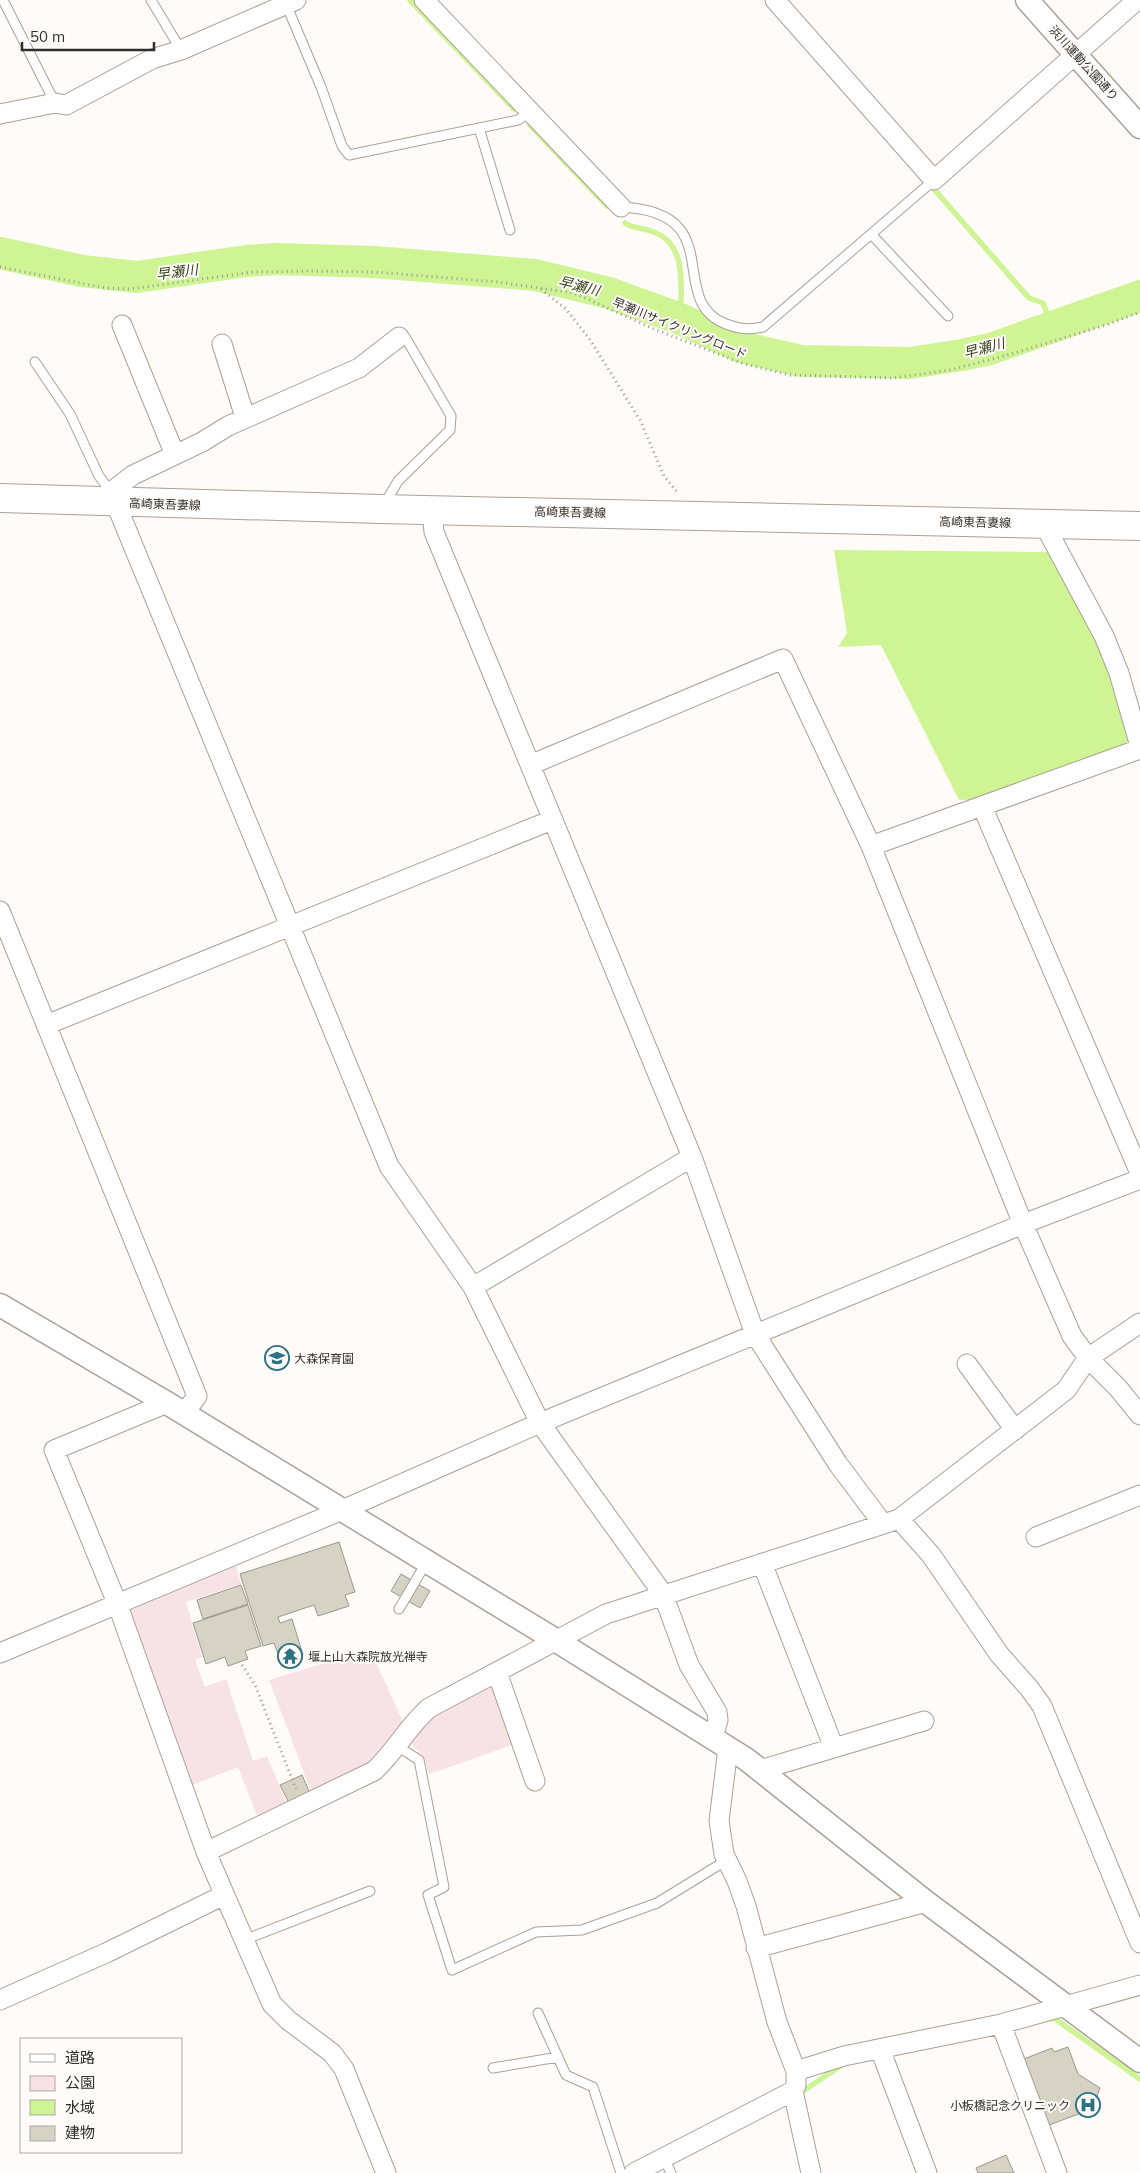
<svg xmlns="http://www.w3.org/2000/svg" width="1140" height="2173" viewBox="0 0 1140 2173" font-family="Mulish,'Noto Sans JP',sans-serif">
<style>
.green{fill:#f7e2e5}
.water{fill:#cff494}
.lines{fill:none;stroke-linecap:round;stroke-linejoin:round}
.stream{stroke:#cff494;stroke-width:5.5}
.river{stroke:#cff494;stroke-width:32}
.building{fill:#d6d3c4;stroke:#9a9789}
.service-casing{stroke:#aba095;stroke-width:11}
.minor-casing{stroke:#aba095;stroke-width:21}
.tertiary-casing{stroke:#aba095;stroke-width:25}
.primary-casing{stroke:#aba095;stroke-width:30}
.path{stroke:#9a9793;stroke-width:3;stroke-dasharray:1 4;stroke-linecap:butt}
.service{stroke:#fff;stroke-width:9}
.minor{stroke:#fff;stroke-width:19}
.tertiary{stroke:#fff;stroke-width:22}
.primary{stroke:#fff;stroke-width:28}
.labels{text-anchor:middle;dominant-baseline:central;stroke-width:4;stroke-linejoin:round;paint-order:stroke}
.street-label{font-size:12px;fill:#322e29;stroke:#fefbf9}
.poi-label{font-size:12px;fill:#322e29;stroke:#fefbf9;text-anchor:start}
.water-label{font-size:14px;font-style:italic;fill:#34421b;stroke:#fefbf9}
</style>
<rect width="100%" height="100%" fill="#fefbf9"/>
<!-- green -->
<path class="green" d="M 236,1566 L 241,1584 L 186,1602 L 202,1657 L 195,1660 L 205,1687 L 226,1679 L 253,1761 L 267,1756 L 287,1804 L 258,1818 L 238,1767 L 190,1786 L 130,1613 L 131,1610 Z
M 370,1649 L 403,1722 L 384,1752 L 370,1764 L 312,1794 L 269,1680 Z
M 494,1682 L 518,1743 L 429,1774 L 423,1755 L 408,1741 L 432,1713 Z"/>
<!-- water -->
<path class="water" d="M 834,550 L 1052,552 L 1099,636 L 1133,742 L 987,799 L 959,800 L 881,645 L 838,647 L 847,633 Z"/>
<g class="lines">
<!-- stream -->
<path class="stream" d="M 410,0 L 514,109
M 530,125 L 607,206
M 933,188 L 1029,298 L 1043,303 L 1052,328
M 625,223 C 632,228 642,228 651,231 C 682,241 682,272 681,301
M 1049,2019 L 1054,2018 L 1140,2079
M 800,2093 L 842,2065"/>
<!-- river -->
<path class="river" d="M 0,253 L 82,271 L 137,277 L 246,261 L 276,259 L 374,262 L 535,275 L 609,293 L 678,318 L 741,347 L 801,361 L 910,363 L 962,355 L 990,349 L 1140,296"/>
</g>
<!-- building -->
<path class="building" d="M 339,1542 L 355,1592 L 345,1595 L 349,1606 L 318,1616 L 314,1605 L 278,1617 L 280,1623 L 292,1619 L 303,1655 L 281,1662 L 274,1643 L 263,1646 L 240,1574 Z
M 401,1574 L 430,1591 L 420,1608 L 391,1591 Z
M 241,1585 L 248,1604 L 203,1619 L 197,1600 Z
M 248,1605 L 261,1646 L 245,1651 L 248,1659 L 228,1666 L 225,1657 L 206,1664 L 193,1623 Z
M 302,1775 L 310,1793 L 289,1803 L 280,1785 Z
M 1068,2047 L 1078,2074 L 1100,2088 L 1092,2109 L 1049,2125 L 1024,2059 L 1052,2048 L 1054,2052 Z
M 1006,2155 L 1014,2173 L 978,2173 L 976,2168 Z"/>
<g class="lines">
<defs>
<path id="service" d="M 3,0 L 55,103
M 151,0 L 181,50
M 286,4 L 321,87 L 342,146 L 349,155 L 518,120 L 531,111
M 479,128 L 510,230
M 621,207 C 731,212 664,300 726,324 C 739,329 748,330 763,327 L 934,180
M 871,234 L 948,316
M 35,362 L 70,414 L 99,476 L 111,492
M 384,505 L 398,481 L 450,430 L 451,416 L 408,342 L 405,337 L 399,337
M 399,1609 L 426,1563
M 397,1746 L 419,1760 L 444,1887 L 428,1895 L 452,1970 L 536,1932 L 582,1930 L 657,1903 L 727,1860
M 244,1940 L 370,1891
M 538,2013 L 566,2075 L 593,2087 L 621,2173
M 493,2068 L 558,2057
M 664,2158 L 671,2173"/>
<path id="minor" d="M 424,0 L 621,207
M 775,0 L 934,180 L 1137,0
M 0,114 L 55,103 L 66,105 L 152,59 L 181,50 L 296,0
M 122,325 L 175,455
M 399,337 L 359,368 L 228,426 L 202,442 L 133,475 L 111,492 L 389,1166 L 473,1287 L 540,1423 L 663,1594 L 689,1665 L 717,1712 L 718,1720 L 713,1737
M 222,344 L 245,417
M 432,509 L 434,532 L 692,1157 L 755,1334 L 838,1464 L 883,1524
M 1044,524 L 1104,636 L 1119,673 L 1140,746
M 530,765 L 783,659 L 871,846 L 1023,1224 L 1072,1336 L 1088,1358 L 1118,1388 L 1140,1415
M 982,806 L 1140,1173
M 871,846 L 1140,749
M 0,911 L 197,1396 L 184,1414
M 46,1025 L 552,820
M 473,1287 L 692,1157
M 967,1364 L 1015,1430
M 167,1403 L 54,1450 L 117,1603 L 206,1852 L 272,2004 L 288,2020 L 332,2053 L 344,2069 L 386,2173
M 899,1519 L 931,1555 L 999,1654 L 1029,1688 L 1042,1706 L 1140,1943
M 1036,1537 L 1140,1495
M 762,1563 L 834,1748
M 0,1653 L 340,1511 L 540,1423 L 1023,1224 L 1140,1179
M 497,1672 L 535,1781
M 760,1770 L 924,1721
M 206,1852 L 374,1771 C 395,1752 408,1726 429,1708 L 606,1614 L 899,1519 L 1066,1390 L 1088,1358 L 1140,1323
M 756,1948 L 926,1902
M 0,2000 L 106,1953 L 224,1895
M 1001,2024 L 1057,2173
M 880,2049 L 927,2173
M 796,2071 L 844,2056 L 1001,2024 L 1140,1985
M 793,2091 L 811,2173
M 634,2173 L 793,2091 L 796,2085 L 796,2071 L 777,2022 L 746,1906 L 737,1881 L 724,1854 L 719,1821 L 728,1748"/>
<path id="tertiary" d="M 1027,0 L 1140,127
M 0,1305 L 167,1403 L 557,1641 L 746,1759 L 926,1902 L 1140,2061"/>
<path id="primary" d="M 0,498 L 381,509 L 1140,526"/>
</defs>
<!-- service casing -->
<use href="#service" class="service-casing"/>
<!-- minor casing -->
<use href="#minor" class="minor-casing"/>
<!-- tertiary casing -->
<use href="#tertiary" class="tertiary-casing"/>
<!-- primary casing -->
<use href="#primary" class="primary-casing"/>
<!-- path -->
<path class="path" d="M 0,267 L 105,288 L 130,289 L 253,272 L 313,271 L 375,272 L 498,282 L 574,293 L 654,329 L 744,364 L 790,375 L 893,378 L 950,370 L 1015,353 L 1109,324 L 1140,312
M 541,289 L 566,309 L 591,341 L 640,420 L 664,476 L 678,493
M 242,1665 L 255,1685 L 296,1789"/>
<!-- service -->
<use href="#service" class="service"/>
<!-- minor -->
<use href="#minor" class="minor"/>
<!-- tertiary -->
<use href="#tertiary" class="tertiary"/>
<!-- primary -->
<use href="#primary" class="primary"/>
</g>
<!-- icons -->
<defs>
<symbol id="school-ring" viewBox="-11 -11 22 22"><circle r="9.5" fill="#fefbf9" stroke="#2c7280" stroke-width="1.5"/><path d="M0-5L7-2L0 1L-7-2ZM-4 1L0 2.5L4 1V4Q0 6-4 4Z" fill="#2c7280"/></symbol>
<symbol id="temple-ring" viewBox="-11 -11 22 22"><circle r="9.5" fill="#fefbf9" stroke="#2c7280" stroke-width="1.5"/><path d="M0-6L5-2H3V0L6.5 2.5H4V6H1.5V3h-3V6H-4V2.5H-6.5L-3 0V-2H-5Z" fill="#2c7280"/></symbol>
<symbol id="hospital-ring" viewBox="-11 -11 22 22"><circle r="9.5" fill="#fefbf9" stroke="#2c7280" stroke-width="1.5"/><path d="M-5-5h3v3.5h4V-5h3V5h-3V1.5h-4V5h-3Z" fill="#2c7280"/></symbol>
</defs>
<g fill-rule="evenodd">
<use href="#school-ring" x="263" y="1344" width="28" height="28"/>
<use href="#temple-ring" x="276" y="1642" width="28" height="28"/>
<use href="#hospital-ring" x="1074" y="2091" width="28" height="28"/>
</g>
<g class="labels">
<!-- street labels -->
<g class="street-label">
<text transform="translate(1084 63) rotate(48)">浜川運動公園通り</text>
<text transform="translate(680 328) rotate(22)">早瀬川サイクリングロード</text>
<text transform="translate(165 504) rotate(2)">高崎東吾妻線</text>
<text transform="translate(570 512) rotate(1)">高崎東吾妻線</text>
<text transform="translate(975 522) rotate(1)">高崎東吾妻線</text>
</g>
<!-- poi labels -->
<g class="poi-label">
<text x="294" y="1358">大森保育園</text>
<text x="308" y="1656">堰上山大森院放光禅寺</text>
<text x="1070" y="2105" text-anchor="end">小板橋記念クリニック</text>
</g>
<!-- water labels -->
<g class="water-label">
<text transform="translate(177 272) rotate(-7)">早瀬川</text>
<text transform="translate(579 286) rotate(14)">早瀬川</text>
<text transform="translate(984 348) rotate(-15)">早瀬川</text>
</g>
</g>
<!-- legend -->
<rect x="20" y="2038" width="162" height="115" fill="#fefbf9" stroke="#aca9a6"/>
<rect x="30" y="2054" width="25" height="8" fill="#ffffff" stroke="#aca9a6"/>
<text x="65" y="2063" font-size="15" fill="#322e29">道路</text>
<rect x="30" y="2076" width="25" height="15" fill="#f7e2e5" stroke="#aca9a6"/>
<text x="65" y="2088" font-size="15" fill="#322e29">公園</text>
<rect x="30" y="2100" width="25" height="15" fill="#cff494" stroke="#aca9a6"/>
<text x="65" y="2113" font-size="15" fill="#322e29">水域</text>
<rect x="30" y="2126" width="25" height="15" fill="#d6d3c4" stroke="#aca9a6"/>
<text x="65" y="2138" font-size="15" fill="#322e29">建物</text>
<!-- scale -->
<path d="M22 42v8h132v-8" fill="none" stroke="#322e29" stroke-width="2.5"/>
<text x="30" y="42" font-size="15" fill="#322e29" stroke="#fefbf9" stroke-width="4" paint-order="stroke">50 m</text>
</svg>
